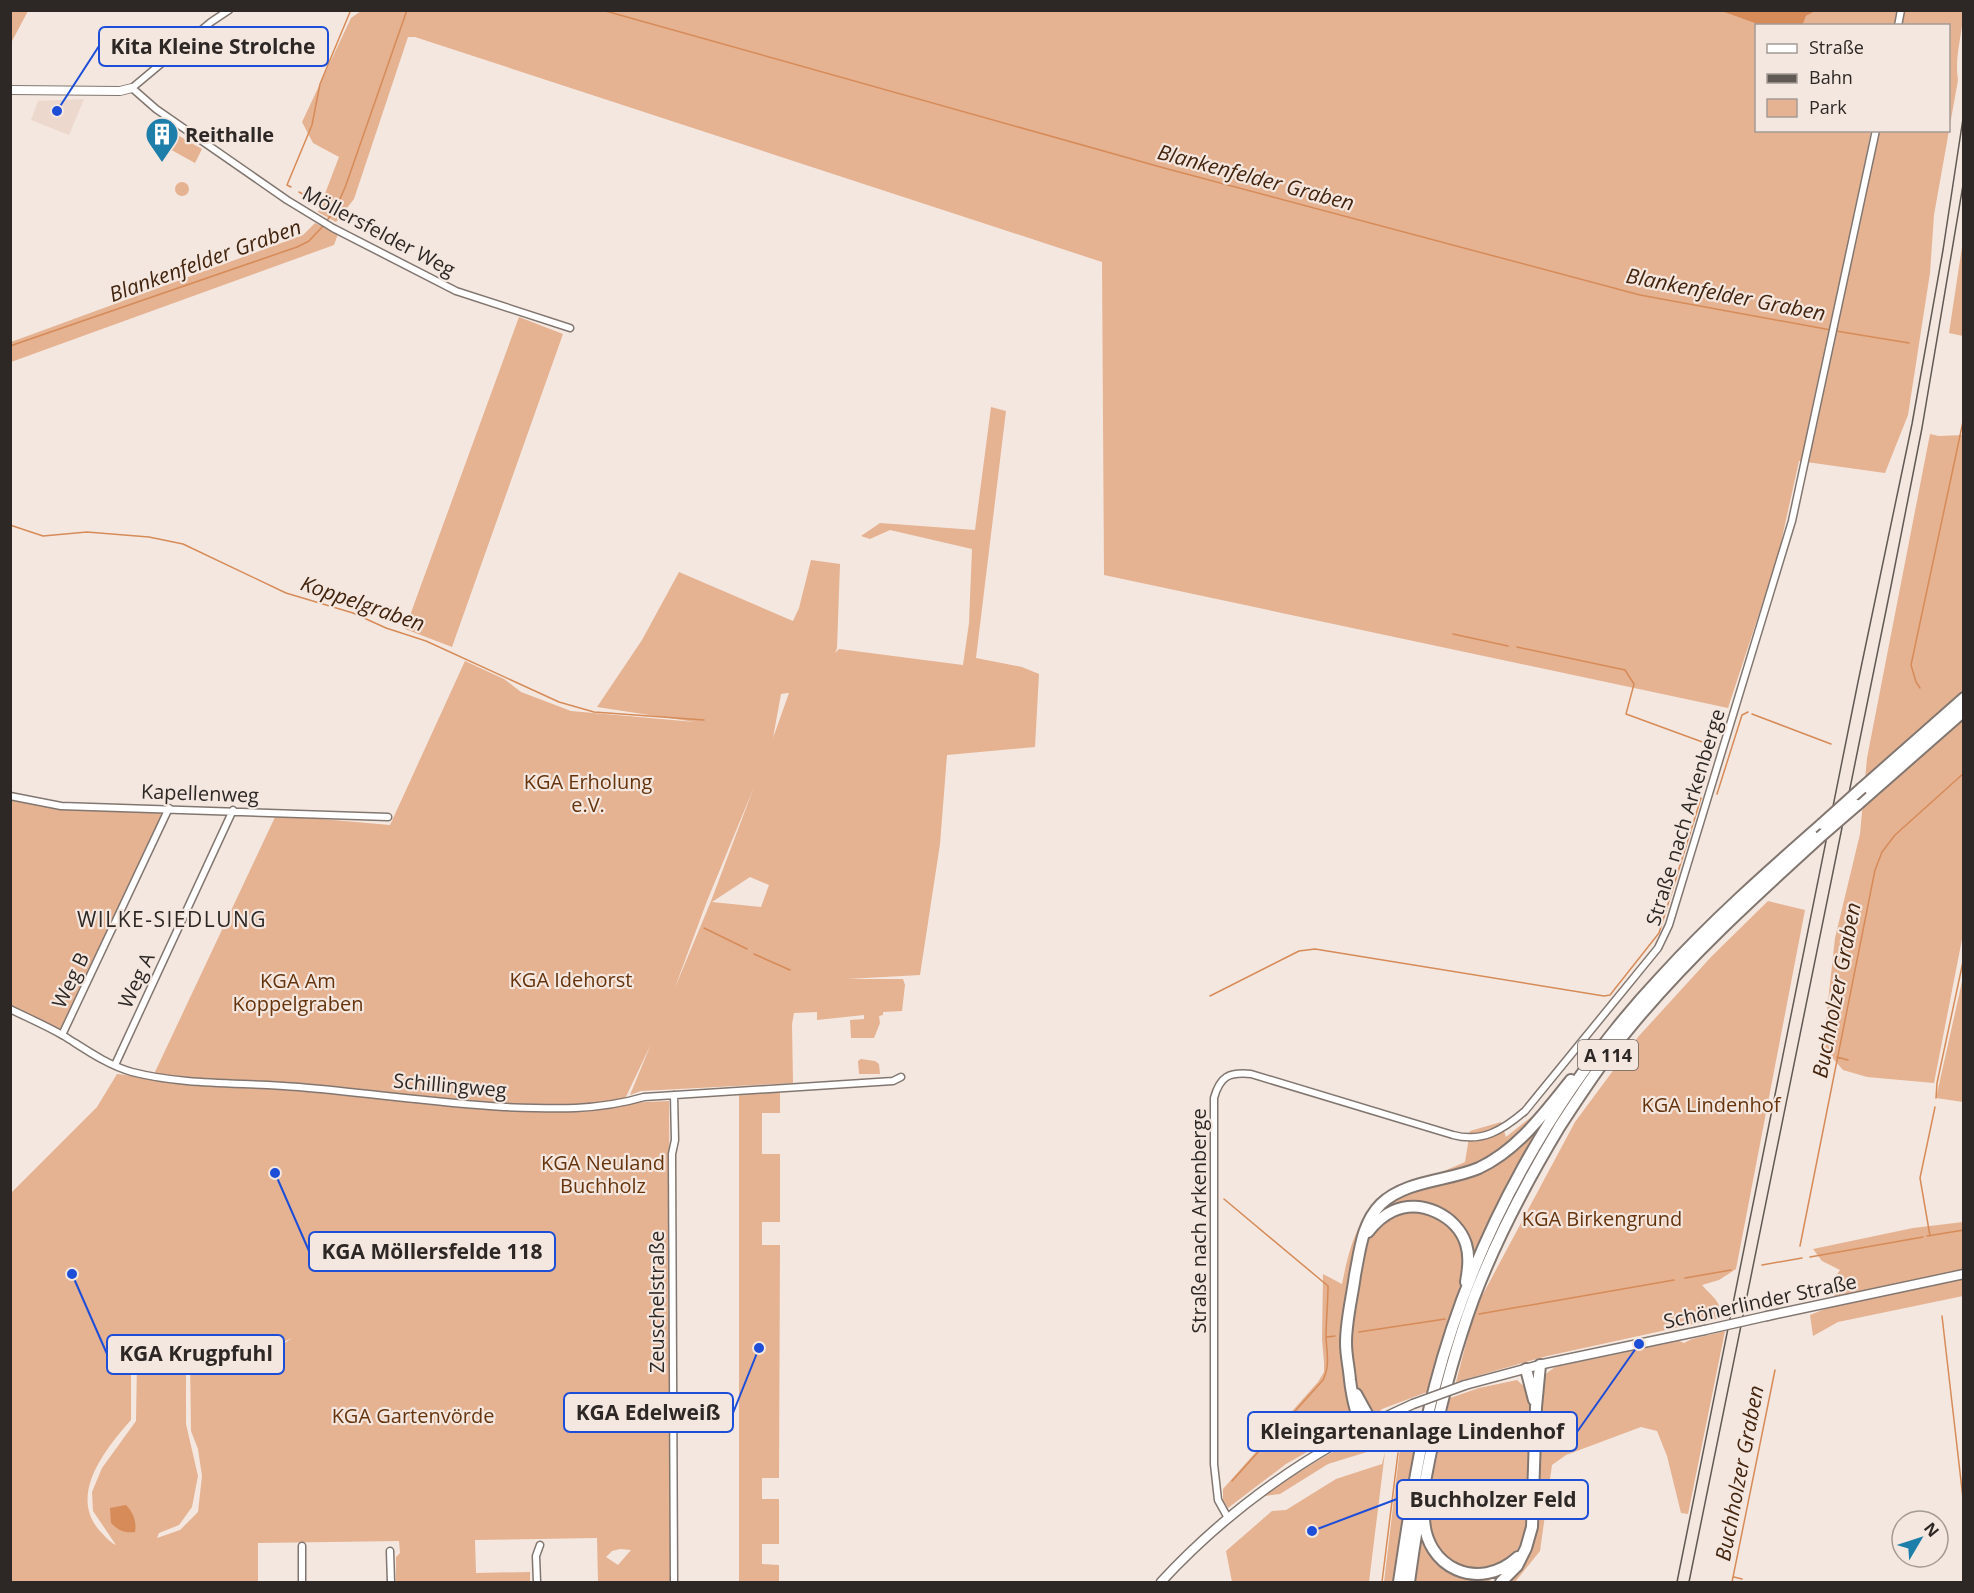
<svg xmlns="http://www.w3.org/2000/svg" width="1974" height="1593" viewBox="0 0 1974 1593" font-family="'Open Sans',sans-serif">
<style>
.built{fill:#ecd8cd}
.green{fill:#e5b292;fill-rule:evenodd}
.water{fill:#d68b58}
.lines{fill:none;stroke-linecap:round;stroke-linejoin:round}
.stream{stroke:#d68b58;stroke-width:1.5}
.minor-casing{stroke:#827770;stroke-width:9}
.tertiary-casing{stroke:#827770;stroke-width:10}
.secondary-casing{stroke:#827770;stroke-width:11}
.motorway-casing{stroke:#827770;stroke-width:14}
.minor{stroke:#fff;stroke-width:6}
.tertiary{stroke:#fff;stroke-width:8}
.secondary{stroke:#fff;stroke-width:8}
.motorway{stroke:#fff;stroke-width:10}
.tram{stroke:#605954;stroke-width:1.5}
.rail{stroke:#605954;stroke-width:1.5}
.secondary-bridge-casing{stroke:#827770;stroke-width:11;stroke-linecap:butt}
.motorway-bridge-casing{stroke:#827770;stroke-width:14;stroke-linecap:butt}
.secondary-bridge{stroke:#fff;stroke-width:8}
.motorway-bridge{stroke:#fff;stroke-width:10}
.labels{text-anchor:middle;dominant-baseline:central;stroke-width:4.5;stroke-linejoin:round;paint-order:stroke}
.shield{fill:#f4e7df;stroke:#69615d;stroke-width:1.5}
.shield-label{font-size:18px;font-weight:bold;fill:#2d2825}
.poi-label{font-size:20px;font-weight:bold;fill:#2d2825;stroke:#f4e7df;text-anchor:start}
.street-label{font-size:20px;fill:#2d2825;stroke:#f4e7df}
.park-label{font-size:20px;fill:#65340d;stroke:#f4e7df}
.water-label{font-size:21px;font-style:italic;fill:#43240e;stroke:#f4e7df}
.neighbourhood-label{font-size:21px;letter-spacing:1.5px;fill:#2d2825;stroke:#f4e7df}
.leader{fill:none;stroke:#1d4ed8;stroke-width:2}
.callout-dot{fill:#1d4ed8;stroke:#f4e7df;stroke-width:2}
.callout{fill:#f4e7df;stroke:#1d4ed8;stroke-width:2}
.callout-label{font-size:21px;text-anchor:middle;font-weight:bold;fill:#2d2825}
</style>
<rect width="100%" height="100%" fill="#f4e7df"/>
<!-- built -->
<path class="built" d="M 84,99 L 69,135 L 31,120 L 38,101 Z"/>
<!-- green -->
<path class="green" d="M 10,11 L 28,11 L 12,41 L 11,40 Z
M 361,11 L 1721,11 L 1760,25 L 1756,26 L 1756,130 L 1871,131 L 1845,262 L 1850,262 L 1880,131 L 1948,130 L 1948,26 L 1802,25 L 1806,16 L 1816,11 L 1963,11 C 1963,34 1954,56 1958,80 L 1934,215 L 1930,273 L 1908,415 L 1885,473 L 1799,461 L 1778,556 L 1728,708 L 1104,575 L 1102,262 L 415,37 L 408,37 L 354,199 L 336,222 L 318,212 L 339,157 L 313,143 L 302,122 L 351,18 Z
M 174,133 L 202,149 L 195,163 L 166,147 Z
M175 189a7 7 0 1 1 14 0a7 7 0 1 1-14 0Z
M 315,223 L 338,234 L 334,245 L 11,362 L 11,342 L 303,235 Z
M 1963,240 L 1963,336 L 1949,333 Z
M 519,317 L 563,334 L 452,647 L 405,629 Z
M 991,407 L 1006,411 L 976,658 L 1022,667 L 1039,674 L 1035,747 L 947,755 L 940,844 L 920,975 L 847,979 L 903,979 L 905,985 L 902,1011 L 883,1012 L 883,1015 L 879,1016 L 880,1023 L 874,1038 L 851,1038 L 850,1020 L 864,1019 L 864,1015 L 817,1020 L 817,1012 L 794,1013 L 792,1024 L 793,1083 L 641,1091 L 630,1095 L 651,1044 L 623,1103 L 669,1101 L 672,1582 L 598,1582 L 597,1538 L 475,1540 L 476,1573 L 530,1572 L 530,1582 L 396,1582 L 396,1557 L 400,1553 L 399,1541 L 258,1543 L 258,1582 L 11,1582 L 11,1193 L 97,1107 L 117,1074 L 166,1080 L 155,1072 L 276,815 L 390,825 L 465,661 L 504,679 L 521,692 L 571,711 L 695,722 L 597,707 L 642,640 L 679,572 L 793,621 L 799,608 L 811,560 L 840,564 L 837,648 L 835,653 L 839,649 L 963,665 L 969,623 L 972,549 L 890,530 L 870,539 L 861,536 L 880,523 L 975,530 ZM 788,693 L 789,693 L 773,738 L 781,694 ZM 754,787 L 711,901 L 674,990 L 707,901 ZM 750,877 L 769,885 L 761,907 L 712,902 ZM 292,1338 L 264,1357 L 190,1357 L 191,1431 L 198,1449 L 202,1476 L 198,1512 L 180,1530 L 157,1538 L 159,1533 L 179,1525 L 192,1507 L 198,1476 L 186,1424 L 186,1359 L 137,1360 L 136,1421 L 102,1468 L 92,1492 L 93,1511 L 116,1545 C 109,1542 104,1535 99,1530 C 68,1494 107,1447 131,1420 L 131,1356 L 264,1351 ZM 620,1549 L 631,1550 L 618,1565 L 606,1557 L 612,1551 Z
M 1930,434 L 1939,436 L 1963,435 L 1964,929 L 1934,1083 L 1867,1077 L 1843,1070 L 1823,1047 L 1835,938 L 1860,834 L 1867,758 Z
M 13,798 L 69,810 L 163,812 L 61,1031 L 11,1005 L 10,803 Z
M 1768,901 L 1805,910 L 1736,1269 L 1719,1280 L 1702,1285 C 1713,1298 1721,1300 1721,1318 L 1547,1356 L 1456,1382 L 1475,1309 L 1575,1122 L 1638,1037 L 1711,957 Z
M 1963,977 L 1964,1102 L 1963,1102 L 1936,1098 Z
M 861,1059 L 875,1061 L 879,1064 L 880,1074 L 859,1074 L 858,1061 Z
M 1557,1089 L 1565,1096 L 1470,1271 L 1464,1273 L 1427,1392 L 1382,1409 L 1377,1414 L 1348,1400 L 1351,1427 L 1286,1464 L 1228,1508 L 1223,1500 L 1223,1489 L 1318,1382 L 1324,1372 L 1324,1362 L 1322,1339 L 1323,1274 L 1342,1284 C 1350,1245 1359,1208 1396,1187 C 1405,1182 1417,1180 1426,1177 C 1440,1173 1452,1168 1465,1162 L 1470,1131 L 1501,1122 L 1506,1137 L 1540,1110 Z
M 780,1091 L 780,1113 L 762,1113 L 762,1154 L 780,1154 L 780,1222 L 762,1222 L 762,1245 L 780,1245 L 779,1478 L 762,1478 L 762,1499 L 779,1499 L 779,1544 L 762,1544 L 762,1564 L 779,1565 L 779,1582 L 739,1582 L 739,1094 Z
M 1963,1222 L 1963,1296 L 1838,1322 L 1813,1336 L 1810,1315 L 1835,1305 L 1833,1280 L 1840,1270 L 1822,1261 L 1813,1249 L 1913,1228 Z
M 1725,1331 L 1688,1514 L 1681,1513 L 1667,1456 L 1657,1431 L 1641,1427 L 1566,1455 L 1552,1465 L 1540,1551 L 1515,1582 L 1507,1582 L 1533,1543 L 1538,1510 L 1542,1381 L 1547,1373 L 1555,1367 L 1679,1341 L 1684,1343 L 1692,1339 Z
M 1517,1380 L 1528,1390 L 1531,1408 L 1527,1527 C 1524,1537 1520,1547 1512,1556 C 1496,1573 1467,1575 1449,1560 C 1445,1557 1437,1553 1434,1548 C 1429,1540 1426,1517 1426,1507 L 1450,1398 L 1479,1388 Z
M 1420,1411 L 1394,1582 L 1384,1582 L 1400,1448 L 1380,1448 L 1328,1464 L 1280,1494 L 1265,1496 C 1313,1460 1364,1433 1420,1411 Z
M 1385,1452 L 1369,1582 L 1232,1582 L 1226,1551 L 1272,1511 L 1286,1510 L 1336,1479 L 1382,1464 Z
M 1421,1533 C 1430,1568 1453,1579 1486,1577 L 1492,1582 L 1413,1582 Z"/>
<!-- water -->
<path class="water" d="M 1721,11 L 1721,10 L 1816,11 L 1806,16 L 1802,26 L 1760,25 Z
M 126,1505 C 133,1512 137,1522 135,1532 C 124,1533 119,1531 111,1523 L 110,1508 Z"/>
<g class="lines">
<!-- stream -->
<path class="stream" d="M 602,10 L 1164,168 L 1640,295 L 1831,330
M 291,187 L 287,185 L 312,125 L 320,84 L 350,12
M 299,192 L 317,202
M 326,222 L 337,206 L 346,185 L 407,10
M 1836,331 L 1909,343
M 10,346 L 297,247 L 309,241 L 323,226
M 10,525 L 43,536 L 87,532 L 149,537 L 183,544 L 286,593 L 353,613 L 386,628 L 426,641 L 559,702 L 594,712 L 704,720
M 1453,634 L 1508,646
M 1517,647 L 1625,670 L 1634,684 L 1626,714 L 1716,747
M 1920,688 L 1916,682 L 1911,665 L 1964,417
M 1752,714 L 1831,744
M 1717,794 L 1742,715 L 1748,712
M 704,928 L 747,949
M 754,954 L 790,970
M 1210,996 L 1299,951 L 1315,949 L 1604,996 L 1610,995 L 1659,933 L 1701,798
M 1837,1057 L 1848,1060
M 1936,1098 L 1937,1083 L 1964,957
M 1224,1199 L 1328,1286 C 1328,1304 1326,1321 1326,1338 C 1327,1354 1330,1366 1323,1380 L 1232,1481
M 1927,1236 L 1964,1230
M 1930,1236 L 1920,1178 L 1935,1107
M 1800,1246 L 1875,870 L 1882,852 L 1895,835 L 1964,773
M 1810,1257 L 1923,1237
M 1762,1265 L 1802,1258
M 1685,1278 L 1731,1270
M 1479,1314 L 1674,1280
M 1942,1316 L 1964,1507
M 1359,1332 L 1445,1319
M 1327,1337 L 1335,1336
M 1734,1577 L 1742,1579
M 1382,1582 L 1398,1453
M 1732,1582 L 1775,1370"/>
<defs>
<path id="minor" d="M 229,10 L 211,22 L 132,88 L 156,109 L 287,200 L 333,228 L 456,291 L 570,328
M 1898,26 L 1901,10
M 10,796 L 61,806 L 388,817
M 10,1009 C 28,1018 47,1026 64,1036 C 85,1049 107,1065 132,1072 C 187,1086 243,1082 299,1087 C 368,1093 435,1103 504,1107 C 553,1109 596,1111 644,1097 L 893,1081 L 901,1077
M 62,1035 L 169,808
M 115,1065 L 233,810
M 674,1095 L 675,1140 L 672,1154 L 674,1582
M 1228,1518 L 1218,1500 L 1214,1464 L 1214,1098 C 1220,1076 1229,1072 1251,1074 L 1453,1135 C 1482,1143 1503,1130 1525,1111 L 1658,948 L 1669,925 L 1792,521 L 1876,130
M 302,1546 L 302,1582
M 390,1551 L 391,1582
M 537,1582 L 536,1556 L 540,1545"/>
<path id="tertiary" d="M 10,90 L 120,91 L 132,88"/>
<path id="secondary" d="M 1767,1316 L 1964,1274
M 1465,1385 L 1543,1364 L 1705,1330
M 1161,1582 C 1232,1505 1317,1447 1413,1404"/>
<path id="motorway" d="M 1862,788 L 1964,698
M 1857,805 L 1964,711
M 1368,1232 C 1375,1223 1382,1216 1393,1211 C 1421,1198 1457,1216 1466,1244 C 1470,1257 1468,1270 1466,1282
M 1526,1369 L 1534,1400
M 1356,1394 L 1372,1423
M 1363,1428 C 1355,1413 1352,1397 1350,1380 C 1349,1367 1346,1356 1346,1343 C 1346,1320 1352,1298 1355,1275 C 1360,1250 1362,1223 1381,1204 C 1406,1180 1449,1181 1479,1168 C 1518,1150 1545,1112 1571,1080
M 1424,1516 C 1424,1568 1479,1593 1518,1557
M 1399,1582 C 1409,1516 1418,1451 1435,1386 C 1474,1236 1555,1090 1661,977 C 1711,922 1766,873 1822,824
M 1409,1582 C 1422,1487 1440,1391 1473,1300 C 1496,1239 1527,1181 1560,1126 C 1582,1092 1605,1057 1631,1026 C 1688,957 1754,897 1820,837
M 1501,1582 L 1517,1566 L 1526,1548 L 1532,1527 L 1536,1407 L 1540,1365"/>
</defs>
<!-- minor casing -->
<use href="#minor" class="minor-casing"/>
<!-- tertiary casing -->
<use href="#tertiary" class="tertiary-casing"/>
<!-- secondary casing -->
<use href="#secondary" class="secondary-casing"/>
<!-- motorway casing -->
<use href="#motorway" class="motorway-casing"/>
<!-- minor -->
<use href="#minor" class="minor"/>
<!-- tertiary -->
<use href="#tertiary" class="tertiary"/>
<!-- secondary -->
<use href="#secondary" class="secondary"/>
<!-- motorway -->
<use href="#motorway" class="motorway"/>
<!-- tram -->
<path class="tram" d="M 1677,1582 L 1858,682 L 1912,424 L 1943,250 L 1964,112"/>
<!-- rail -->
<path class="rail" d="M 1689,1582 L 1891,586 L 1922,428 L 1964,179"/>
<defs>
<path id="secondary-bridge" d="M 1705,1330 L 1767,1316
M 1413,1404 L 1465,1385"/>
<path id="motorway-bridge" d="M 1822,824 L 1862,788
M 1820,837 L 1857,805"/>
</defs>
<!-- secondary-bridge casing -->
<use href="#secondary-bridge" class="secondary-bridge-casing"/>
<!-- motorway-bridge casing -->
<use href="#motorway-bridge" class="motorway-bridge-casing"/>
<!-- secondary-bridge -->
<use href="#secondary-bridge" class="secondary-bridge"/>
<!-- motorway-bridge -->
<use href="#motorway-bridge" class="motorway-bridge"/>
</g>
<!-- icons -->
<defs>
<symbol id="building-pin" viewBox="-11 -11 22 30"><path d="M0 17L-7.5 6A9.5 9.5 0 1 1 7.5 6Z" fill="#1d7eaa" stroke="#f4e7df"/><path d="M-4-6H4V6H1V3H-1V6H-4ZM-2.5-4.3h1.7v1.8h-1.7ZM.8-4.3h1.7v1.8H.8ZM-2.5-1h1.7V.8h-1.7ZM.8-1h1.7V.8H.8Z" fill="#fff"/></symbol>
</defs>
<g fill-rule="evenodd">
<use href="#building-pin" x="143" y="115" width="38" height="52"/>
</g>
<g class="labels">
<!-- shield labels -->
<rect class="shield" x="1578" y="1040" width="60" height="30" rx="4.5"/>
<g class="shield-label">
<text x="1608" y="1055">A 114</text>
</g>
<!-- poi labels -->
<g class="poi-label">
<text x="185" y="134">Reithalle</text>
</g>
<!-- street labels -->
<g class="street-label">
<text transform="translate(379 231) rotate(28)">Möllersfelder Weg</text>
<text transform="translate(200 793) rotate(2)">Kapellenweg</text>
<text transform="translate(1685 817) rotate(-73)">Straße nach Arkenberge</text>
<text transform="translate(70 980) rotate(-64)">Weg B</text>
<text transform="translate(136 980) rotate(-65)">Weg A</text>
<text transform="translate(450 1085) rotate(5)">Schillingweg</text>
<text transform="translate(1198 1221) rotate(-90)">Straße nach Arkenberge</text>
<text transform="translate(1760 1301) rotate(-12)">Schönerlinder Straße</text>
<text transform="translate(656 1302) rotate(-90)">Zeuschelstraße</text>
</g>
<!-- park labels -->
<g class="park-label">
<text x="588" y="781">KGA Erholung<tspan x="588" dy="23">e.V.</tspan></text>
<text x="571" y="979">KGA Idehorst</text>
<text x="298" y="980">KGA Am<tspan x="298" dy="23">Koppelgraben</tspan></text>
<text x="1711" y="1104">KGA Lindenhof</text>
<text x="603" y="1162">KGA Neuland<tspan x="603" dy="23">Buchholz</tspan></text>
<text x="1602" y="1218">KGA Birkengrund</text>
<text x="413" y="1415">KGA Gartenvörde</text>
</g>
<!-- water labels -->
<g class="water-label">
<text transform="translate(1256 177) rotate(15)">Blankenfelder Graben</text>
<text transform="translate(205 260) rotate(-20)">Blankenfelder Graben</text>
<text transform="translate(1726 294) rotate(11)">Blankenfelder Graben</text>
<text transform="translate(363 603) rotate(19)">Koppelgraben</text>
<text transform="translate(1836 990) rotate(-79)">Buchholzer Graben</text>
<text transform="translate(1739 1473) rotate(-79)">Buchholzer Graben</text>
</g>
<!-- neighbourhood labels -->
<g class="neighbourhood-label">
<text x="172" y="919">WILKE-SIEDLUNG</text>
</g>
</g>
<!-- callouts -->
<path class="leader" d="M57 111L99 46M275 1173L309 1251M72 1274L107 1354M759 1348L733 1413M1639 1344L1577 1432M1312 1531L1397 1499"/>
<g class="callout-dot">
<circle cx="57" cy="111" r="6"/>
<circle cx="275" cy="1173" r="6"/>
<circle cx="72" cy="1274" r="6"/>
<circle cx="759" cy="1348" r="6"/>
<circle cx="1639" cy="1344" r="6"/>
<circle cx="1312" cy="1531" r="6"/>
</g>
<g class="callout">
<rect x="99" y="27" width="229" height="39" rx="6"/>
<rect x="309" y="1232" width="246" height="39" rx="6"/>
<rect x="107" y="1335" width="177" height="39" rx="6"/>
<rect x="564" y="1393" width="169" height="39" rx="6"/>
<rect x="1248" y="1412" width="329" height="39" rx="6"/>
<rect x="1397" y="1480" width="191" height="39" rx="6"/>
</g>
<g class="callout-label">
<text x="213" y="54">Kita Kleine Strolche</text>
<text x="432" y="1259">KGA Möllersfelde 118</text>
<text x="196" y="1361">KGA Krugpfuhl</text>
<text x="648" y="1420">KGA Edelweiß</text>
<text x="1412" y="1439">Kleingartenanlage Lindenhof</text>
<text x="1493" y="1507">Buchholzer Feld</text>
</g>
<!-- border -->
<rect width="1974" height="1593" fill="none" stroke="#2d2825" stroke-width="24"/>
<!-- legend -->
<rect x="1755" y="24" width="195" height="108" fill="#f4e7df" stroke="#a49b95" stroke-width="1.5"/>
<rect x="1767" y="44" width="30" height="9" fill="#ffffff" stroke="#a49b95" stroke-width="1.5"/>
<text x="1809" y="54" font-size="18" fill="#2d2825">Straße</text>
<rect x="1767" y="74" width="30" height="9" fill="#605954" stroke="#a49b95" stroke-width="1.5"/>
<text x="1809" y="84" font-size="18" fill="#2d2825">Bahn</text>
<rect x="1767" y="99" width="30" height="18" fill="#e5b292" stroke="#a49b95" stroke-width="1.5"/>
<text x="1809" y="114" font-size="18" fill="#2d2825">Park</text>
<!-- north arrow -->
<g transform="translate(1920 1539) rotate(51)"><circle r="28" fill="#f4e7df" stroke="#a49b95" stroke-width="1.5"/>
<path d="M0-4.5L10 22L0 15L-10 22Z" fill="#1d7eaa"/>
<text y="-9" font-size="16" font-weight="bold" text-anchor="middle" fill="#2d2825">N</text>
</g>
</svg>
